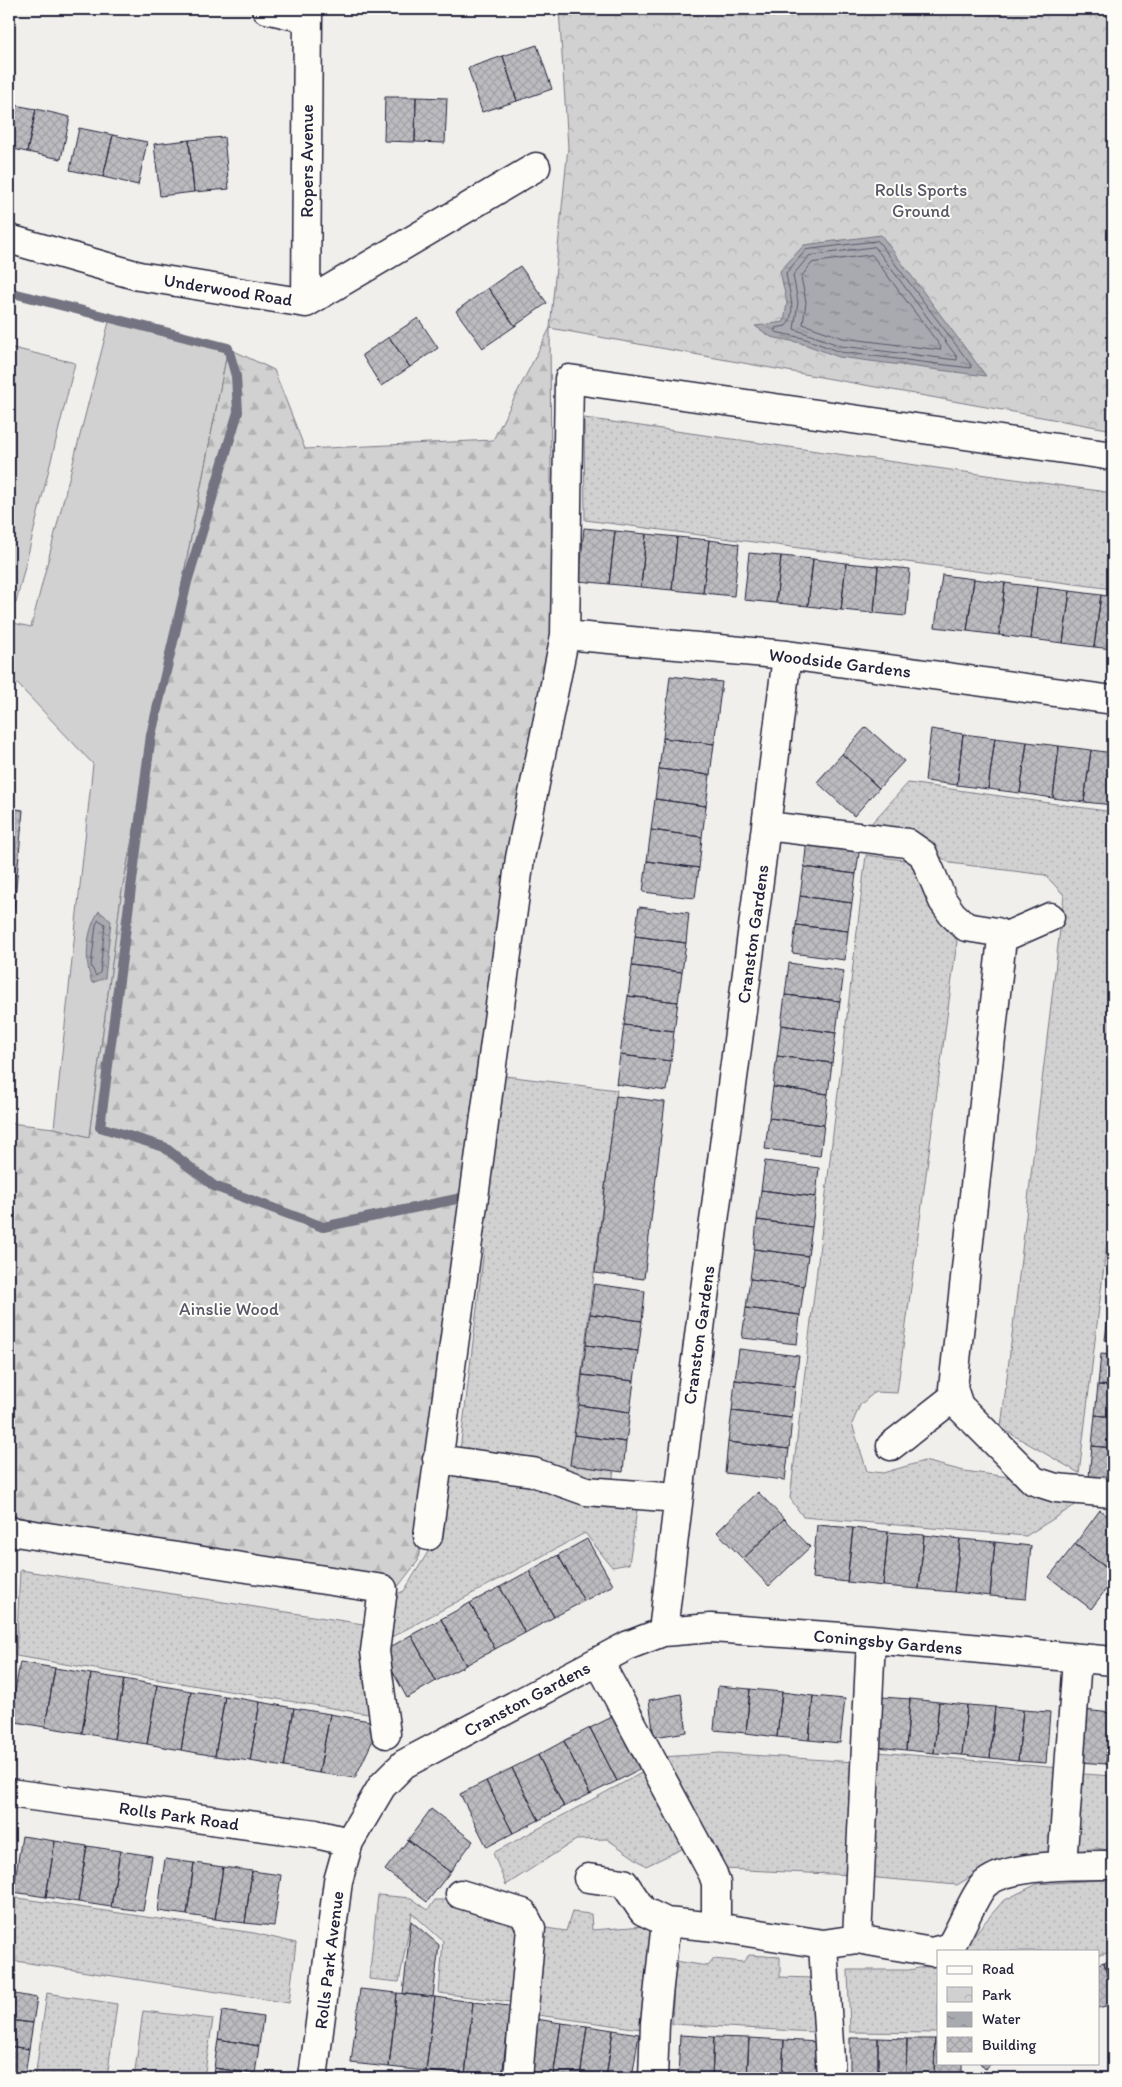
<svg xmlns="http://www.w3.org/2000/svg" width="1122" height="2087" viewBox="0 0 1122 2087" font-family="Itim,sans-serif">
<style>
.grass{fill:#d2d1d1;stroke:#7a7a86}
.forest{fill:url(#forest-firs);stroke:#7a7a86}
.park{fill:url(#park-crowns);stroke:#7a7a86}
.garden{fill:url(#garden-dots);stroke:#7a7a86}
.water{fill:url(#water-ripples);stroke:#737381}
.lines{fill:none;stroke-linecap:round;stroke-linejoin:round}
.shore{stroke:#58586a;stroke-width:1}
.stream{stroke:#737381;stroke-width:10}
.building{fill:url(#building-cross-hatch);stroke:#22223b}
.minor-casing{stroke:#22223b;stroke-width:31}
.minor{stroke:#fdfcf7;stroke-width:28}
.labels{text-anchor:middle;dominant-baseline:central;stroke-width:4;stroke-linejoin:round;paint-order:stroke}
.street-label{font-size:18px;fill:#22223b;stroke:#fdfcf7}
.park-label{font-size:18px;fill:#575768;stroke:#fdfcf7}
</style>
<defs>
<pattern id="forest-firs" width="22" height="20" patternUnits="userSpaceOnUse" patternTransform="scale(1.25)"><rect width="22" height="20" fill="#d2d1d1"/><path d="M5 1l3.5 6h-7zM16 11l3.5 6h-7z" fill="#b4b3b4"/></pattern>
<pattern id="park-crowns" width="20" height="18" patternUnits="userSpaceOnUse" patternTransform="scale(1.25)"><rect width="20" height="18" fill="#d2d1d1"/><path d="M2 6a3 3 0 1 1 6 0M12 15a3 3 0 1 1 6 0" fill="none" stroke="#b4b3b4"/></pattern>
<pattern id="garden-dots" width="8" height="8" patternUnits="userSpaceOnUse" patternTransform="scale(1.25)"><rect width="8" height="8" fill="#d2d1d1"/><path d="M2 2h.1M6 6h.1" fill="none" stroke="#b4b3b4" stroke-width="1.8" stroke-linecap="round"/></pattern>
<pattern id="water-ripples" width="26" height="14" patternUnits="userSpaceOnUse" patternTransform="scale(1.25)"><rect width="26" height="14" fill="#a9a9b0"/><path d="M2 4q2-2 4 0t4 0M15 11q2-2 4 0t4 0" fill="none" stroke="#898990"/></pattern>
<pattern id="building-cross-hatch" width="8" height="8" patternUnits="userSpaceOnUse" patternTransform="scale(1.25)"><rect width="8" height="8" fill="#bcbcc0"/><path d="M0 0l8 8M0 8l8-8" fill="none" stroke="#a1a1a6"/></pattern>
</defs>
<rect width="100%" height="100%" fill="#f0efec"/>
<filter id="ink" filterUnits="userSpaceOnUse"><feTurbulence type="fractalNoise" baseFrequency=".02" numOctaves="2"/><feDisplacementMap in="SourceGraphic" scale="10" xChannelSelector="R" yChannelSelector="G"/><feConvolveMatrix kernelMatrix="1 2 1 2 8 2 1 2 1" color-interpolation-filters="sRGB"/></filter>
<g filter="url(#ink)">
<!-- grass -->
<path class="grass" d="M 110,318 L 228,348 L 121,896 L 89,1137 L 54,1128 L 93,764 L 9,675 L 9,622 L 31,627 Z
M 9,347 L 75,363 L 16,603 L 9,601 Z"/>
<!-- forest -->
<path class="forest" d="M 550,328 L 552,644 L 512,857 L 418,1561 L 396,1589 L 9,1515 L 9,1123 L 54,1128 L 89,1137 L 121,896 L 228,348 L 274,370 L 305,449 L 493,440 Z"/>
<!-- park -->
<path class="park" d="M 559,9 L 1113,9 L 1113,430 L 550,328 L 568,147 Z"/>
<!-- garden -->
<path class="garden" d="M 584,418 L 1113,493 L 1113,589 L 585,520 Z
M 908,783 L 1113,812 L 1113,1192 L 1079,1473 L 1001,1428 L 1064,895 L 1045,875 L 950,863 L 927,848 L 868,827 Z
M 866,855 L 911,861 L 957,941 L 897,1393 L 875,1392 L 860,1405 L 852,1424 L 867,1471 L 883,1473 L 924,1461 L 964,1471 L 1016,1478 L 1038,1493 L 1077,1504 L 1026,1536 L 803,1517 L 790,1498 Z
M 498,1075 L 617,1090 L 570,1465 L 614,1470 L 612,1483 L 460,1451 L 484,1249 L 475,1247 Z
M 446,1468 L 638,1503 L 629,1564 L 612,1567 L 585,1533 L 386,1640 L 390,1597 L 404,1591 L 434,1542 Z
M 20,1570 L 363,1624 L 374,1715 L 16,1656 Z
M 878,1752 L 1059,1768 L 1055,1855 L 1024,1854 L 987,1867 L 957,1885 L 866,1877 Z
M 720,1753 L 855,1762 L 851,1875 L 724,1869 L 662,1757 Z
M 647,1770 L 686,1847 L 646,1866 L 607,1839 L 576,1840 L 506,1885 L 493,1853 Z
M 1083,1774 L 1113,1776 L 1113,1851 L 1096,1848 L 1073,1852 Z
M 1113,1879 L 1113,1952 L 1098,1955 L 1098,1951 L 960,1951 L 1003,1901 L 1037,1884 Z
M 378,1895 L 411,1898 L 428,1910 L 435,1900 L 452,1900 L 522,1921 L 511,2002 L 439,1993 L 443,1941 L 412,1913 L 399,1982 L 369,1979 Z
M 11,1897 L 254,1933 L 296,1943 L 289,2003 L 9,1960 Z
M 572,1912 L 591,1914 L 592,1930 L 658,1925 L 641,2029 L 538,2015 L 539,1927 L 566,1931 Z
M 749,1955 L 780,1957 L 780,1977 L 813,1978 L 814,2032 L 672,2024 L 675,1961 L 708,1966 L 714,1959 L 743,1962 Z
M 938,1964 L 938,2033 L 850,2032 L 848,1970 L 909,1970 Z
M 47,1993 L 117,2004 L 107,2078 L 35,2078 Z
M 143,2011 L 213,2019 L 204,2078 L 134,2078 Z"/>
<!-- water -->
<path class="water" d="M 881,235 L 986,376 L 839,357 L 801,343 L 771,337 L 755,326 L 784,322 L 787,303 L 780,271 L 804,245 Z
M 99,911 L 111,921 L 105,978 L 92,983 C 84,961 86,931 99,911 Z"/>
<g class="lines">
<!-- shore -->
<path class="shore" d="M 878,241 L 971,365 L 971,368 L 840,352 L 803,338 L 775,332 L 775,328 L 786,326 C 798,312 788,289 786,273 L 806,250 Z
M 875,247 L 957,357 L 957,360 L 841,346 L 794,329 L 798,302 L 793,275 L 809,256 Z
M 872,255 L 941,347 L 940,350 L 843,338 L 803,324 L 806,302 L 801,277 L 812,263 Z
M 99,920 L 105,924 L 100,973 L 96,976 L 91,966 L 96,925 Z"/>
<!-- stream -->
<path class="stream" d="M 9,292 L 228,348 L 236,376 L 238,412 L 187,582 L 151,735 L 100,1127 L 164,1147 L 214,1186 L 323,1227 L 466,1197"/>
</g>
<!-- building -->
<path class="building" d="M 537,45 L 552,89 L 517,101 L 503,56 Z
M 503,56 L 517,101 L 482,112 L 468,68 Z
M 385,97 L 416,97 L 415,142 L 384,141 Z
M 416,97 L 447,98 L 445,143 L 415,142 Z
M 9,104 L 36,109 L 27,152 L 9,148 Z
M 36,109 L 70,117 L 61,159 L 27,152 Z
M 79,128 L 113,135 L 103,177 L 70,170 Z
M 113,135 L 147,142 L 138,185 L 103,177 Z
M 224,137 L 229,189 L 194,192 L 189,140 Z
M 189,140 L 194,192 L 160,196 L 154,144 Z
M 520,266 L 547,303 L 515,326 L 488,288 Z
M 488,288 L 515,326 L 483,348 L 456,311 Z
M 418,318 L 438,348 L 410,367 L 389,337 Z
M 389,337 L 410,367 L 381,386 L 362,355 Z
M 584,528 L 615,531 L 609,584 L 579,581 Z
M 615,531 L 646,534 L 641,587 L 609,584 Z
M 646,534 L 677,537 L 672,590 L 641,587 Z
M 677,537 L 709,540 L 703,593 L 672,590 Z
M 709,540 L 739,544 L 734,596 L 703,593 Z
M 749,553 L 781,556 L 776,603 L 744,600 Z
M 781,556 L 813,559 L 808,606 L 776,603 Z
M 813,559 L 846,563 L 841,610 L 808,606 Z
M 846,563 L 878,566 L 874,613 L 841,610 Z
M 878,566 L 910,569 L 906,616 L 874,613 Z
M 942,575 L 974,579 L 967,631 L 935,627 Z
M 974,579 L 1005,583 L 999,635 L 967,631 Z
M 1005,583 L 1037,587 L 1031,639 L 999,635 Z
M 1037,587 L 1070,591 L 1063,643 L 1031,639 Z
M 1070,591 L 1101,595 L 1094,647 L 1063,643 Z
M 1101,595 L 1113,597 L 1113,649 L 1094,647 Z
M 670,676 L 722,682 L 714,744 L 663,738 Z
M 866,727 L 904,761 L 879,788 L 842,754 Z
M 931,729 L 963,734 L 957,785 L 925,781 Z
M 963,734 L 995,738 L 988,789 L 957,785 Z
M 663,738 L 714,744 L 710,775 L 659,769 Z
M 995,738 L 1027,742 L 1020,793 L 988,789 Z
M 1027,742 L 1059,746 L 1053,798 L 1020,793 Z
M 1059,746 L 1091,750 L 1084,802 L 1053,798 Z
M 1091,750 L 1113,753 L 1113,805 L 1084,802 Z
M 842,754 L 879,788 L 854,816 L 817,782 Z
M 659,769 L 710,775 L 706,806 L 655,799 Z
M 655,799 L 706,806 L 702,837 L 651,830 Z
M 9,808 L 23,810 L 12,932 L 9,932 Z
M 651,830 L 702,837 L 699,868 L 647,861 Z
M 807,839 L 860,846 L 856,874 L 804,867 Z
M 647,861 L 699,868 L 695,898 L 643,892 Z
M 804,867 L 856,874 L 852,903 L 800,896 Z
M 800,896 L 852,903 L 848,931 L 796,925 Z
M 639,907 L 689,913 L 686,943 L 635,936 Z
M 796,925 L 848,931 L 845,960 L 792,953 Z
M 635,936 L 686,943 L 682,972 L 632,966 Z
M 789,963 L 844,971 L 840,1001 L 785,995 Z
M 632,966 L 682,972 L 678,1002 L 628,996 Z
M 785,995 L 840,1001 L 836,1033 L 781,1025 Z
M 628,996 L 678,1002 L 674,1031 L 624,1025 Z
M 624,1025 L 674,1031 L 671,1061 L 620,1055 Z
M 781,1025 L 836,1033 L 832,1063 L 777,1056 Z
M 620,1055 L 671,1061 L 667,1091 L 616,1084 Z
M 777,1056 L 832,1063 L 828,1094 L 773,1087 Z
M 773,1087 L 828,1094 L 824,1125 L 769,1118 Z
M 616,1096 L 665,1102 L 644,1279 L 595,1273 Z
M 769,1118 L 824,1125 L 820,1156 L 765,1149 Z
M 765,1161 L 819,1168 L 816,1197 L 761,1190 Z
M 761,1190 L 816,1197 L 812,1227 L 757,1220 Z
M 757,1220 L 812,1227 L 808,1256 L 754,1249 Z
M 754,1249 L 808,1256 L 804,1286 L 750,1279 Z
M 750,1279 L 804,1286 L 800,1315 L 746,1308 Z
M 1113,1280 L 1113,1310 L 1109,1309 Z
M 594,1284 L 645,1291 L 642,1321 L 590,1314 Z
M 746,1308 L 800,1315 L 797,1344 L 742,1338 Z
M 1109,1309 L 1113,1310 L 1113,1341 L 1105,1340 Z
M 590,1314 L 642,1321 L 638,1351 L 586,1345 Z
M 586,1345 L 638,1351 L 634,1381 L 582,1375 Z
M 739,1349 L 799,1356 L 795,1387 L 735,1380 Z
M 1101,1354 L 1113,1355 L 1113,1386 L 1098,1385 Z
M 582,1375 L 634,1381 L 630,1412 L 579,1405 Z
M 735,1380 L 795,1387 L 792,1418 L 732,1411 Z
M 1098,1385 L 1113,1386 L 1113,1417 L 1095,1415 Z
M 579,1405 L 630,1412 L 626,1442 L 574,1435 Z
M 732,1411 L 792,1418 L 789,1449 L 728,1442 Z
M 1095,1415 L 1113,1417 L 1113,1448 L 1092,1446 Z
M 574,1435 L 626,1442 L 623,1472 L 570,1465 Z
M 728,1442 L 789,1449 L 785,1480 L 725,1473 Z
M 1092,1446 L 1113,1448 L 1113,1479 L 1089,1477 Z
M 758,1492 L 784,1519 L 743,1559 L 717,1532 Z
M 1100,1510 L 1113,1520 L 1113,1573 L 1075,1544 Z
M 784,1519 L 810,1547 L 769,1586 L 743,1559 Z
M 817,1525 L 853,1528 L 847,1582 L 812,1578 Z
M 853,1528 L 888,1532 L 883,1586 L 847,1582 Z
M 888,1532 L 924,1535 L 919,1589 L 883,1586 Z
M 924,1535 L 960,1539 L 954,1592 L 919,1589 Z
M 587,1539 L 613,1585 L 584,1601 L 558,1555 Z
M 960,1539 L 995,1542 L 990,1596 L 954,1592 Z
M 995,1542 L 1031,1546 L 1026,1599 L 990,1596 Z
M 1075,1544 L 1113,1573 L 1113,1580 L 1091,1609 L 1049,1577 Z
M 558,1555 L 584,1601 L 554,1617 L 529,1571 Z
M 529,1571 L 554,1617 L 525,1633 L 500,1587 Z
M 500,1587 L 525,1633 L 495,1649 L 470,1603 Z
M 470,1603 L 495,1649 L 466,1665 L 441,1619 Z
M 441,1619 L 466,1665 L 436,1681 L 411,1635 Z
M 411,1635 L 436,1681 L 407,1698 L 382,1652 Z
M 20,1662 L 55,1668 L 45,1727 L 10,1721 Z
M 55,1668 L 91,1674 L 82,1733 L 45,1727 Z
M 91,1674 L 124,1679 L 114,1739 L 82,1733 Z
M 124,1679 L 157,1685 L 147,1744 L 114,1739 Z
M 157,1685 L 191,1691 L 181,1750 L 147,1744 Z
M 718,1686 L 750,1689 L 746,1733 L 714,1730 Z
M 750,1689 L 782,1692 L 777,1737 L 746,1733 Z
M 191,1691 L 225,1696 L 215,1756 L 181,1750 Z
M 782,1692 L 813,1696 L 809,1740 L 777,1737 Z
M 681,1694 L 687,1732 L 654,1737 L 649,1700 Z
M 225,1696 L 260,1702 L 250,1761 L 215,1756 Z
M 813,1696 L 845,1699 L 840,1743 L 809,1740 Z
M 882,1697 L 910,1699 L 906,1750 L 877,1747 Z
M 910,1699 L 939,1702 L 934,1753 L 906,1750 Z
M 260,1702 L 294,1708 L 284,1767 L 250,1761 Z
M 939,1702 L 967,1705 L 962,1755 L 934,1753 Z
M 967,1705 L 995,1707 L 990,1758 L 962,1755 Z
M 995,1707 L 1023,1710 L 1018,1761 L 990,1758 Z
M 294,1708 L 330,1714 L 319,1773 L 284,1767 Z
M 1023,1710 L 1050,1712 L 1046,1763 L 1018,1761 Z
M 1084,1710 L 1111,1713 L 1106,1764 L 1079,1762 Z
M 1111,1713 L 1113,1713 L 1113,1765 L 1106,1764 Z
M 330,1714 L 381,1723 L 355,1778 L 319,1773 Z
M 616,1715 L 643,1767 L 617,1781 L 590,1728 Z
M 590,1728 L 617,1781 L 590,1794 L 564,1741 Z
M 564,1741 L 590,1794 L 564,1807 L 538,1755 Z
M 538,1755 L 564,1807 L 539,1820 L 512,1768 Z
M 512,1768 L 539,1820 L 513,1833 L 486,1781 Z
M 486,1781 L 513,1833 L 487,1847 L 460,1794 Z
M 431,1809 L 473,1841 L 450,1872 L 408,1840 Z
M 22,1836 L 55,1841 L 46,1897 L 13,1892 Z
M 408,1840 L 450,1872 L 427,1902 L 385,1870 Z
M 55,1841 L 87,1846 L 78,1902 L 46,1897 Z
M 87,1846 L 120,1851 L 111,1907 L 78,1902 Z
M 120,1851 L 152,1856 L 143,1911 L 111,1907 Z
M 165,1859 L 194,1863 L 187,1915 L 158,1911 Z
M 194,1863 L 223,1867 L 215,1919 L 187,1915 Z
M 223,1867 L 252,1871 L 245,1923 L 215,1919 Z
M 252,1871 L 281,1875 L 274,1926 L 245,1923 Z
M 411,1921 L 439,1945 L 433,1997 L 403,1994 Z
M 1113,1960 L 1113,1997 L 1104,1962 Z
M 1104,1962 L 1113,2004 L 1098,2008 L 1098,1964 Z
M 360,1989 L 397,1993 L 389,2067 L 351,2063 Z
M 9,1993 L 37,1998 L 33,2023 L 9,2020 Z
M 397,1993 L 435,1997 L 426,2071 L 389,2067 Z
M 435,1997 L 473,2002 L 465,2075 L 426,2071 Z
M 473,2002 L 510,2006 L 502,2078 L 465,2075 Z
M 222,2011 L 263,2017 L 259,2046 L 218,2039 Z
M 536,2019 L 561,2023 L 553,2078 L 527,2078 Z
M 9,2020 L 33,2023 L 29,2049 L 9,2046 Z
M 561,2023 L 587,2026 L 580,2078 L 553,2078 Z
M 587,2026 L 613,2030 L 606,2078 L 580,2078 Z
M 613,2030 L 639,2034 L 632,2078 L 606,2078 Z
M 680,2035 L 714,2037 L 712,2078 L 678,2078 Z
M 714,2037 L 749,2038 L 747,2078 L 712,2078 Z
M 749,2038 L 784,2040 L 782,2078 L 747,2078 Z
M 850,2038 L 878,2038 L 878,2078 L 850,2078 Z
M 878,2038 L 907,2039 L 906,2078 L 878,2078 Z
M 218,2039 L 259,2046 L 255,2074 L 214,2068 Z
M 907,2039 L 935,2039 L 934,2078 L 906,2078 Z
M 935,2039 L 938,2039 L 938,2063 L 962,2063 L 962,2078 L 934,2078 Z
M 784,2040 L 818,2042 L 817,2078 L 782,2078 Z
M 9,2046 L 29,2049 L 25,2075 L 9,2073 Z
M 980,2063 L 992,2063 L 985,2069 Z
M 214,2068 L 255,2074 L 254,2078 L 212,2078 Z
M 9,2073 L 25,2075 L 24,2078 L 9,2078 Z"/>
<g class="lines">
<defs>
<path id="minor" d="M 266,9 L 308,19
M 9,239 L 139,276 L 306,303 L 536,167
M 306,303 L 308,9
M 565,635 L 787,655 L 1113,700
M 767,826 L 907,843 L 923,854 L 943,901 L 952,914 L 966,927 L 997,932 L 1002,938 L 953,1388 L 959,1406 L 1034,1481 L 1056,1488 L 1113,1493
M 1002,938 L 1050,917
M 891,1446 L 955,1396
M 437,1459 L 533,1472 L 586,1491 L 678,1498
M 9,1531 L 383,1589 L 375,1651 L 386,1734
M 428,1536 L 520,858 L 565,635 L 569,379 L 1113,456
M 663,1632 C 699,1306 749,981 787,655
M 599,1662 L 713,1874 L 716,1883 L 716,1927
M 9,1793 L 316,1834 L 349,1842
M 1062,1865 L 1077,1659
M 588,1878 L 624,1883 L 643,1911 L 666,1922 L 716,1927 L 823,1944 L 857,1939 L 932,1952 L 950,1947 C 960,1931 973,1898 983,1886 C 1004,1863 1082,1865 1113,1865
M 460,1894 L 523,1913 L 531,1928 L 518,2078
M 857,1939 L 871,1639
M 823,1944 L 831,2078
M 313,2078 L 338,1881 L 349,1842 L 382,1786 L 404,1764 L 629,1645 L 663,1632 L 711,1628 L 871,1639 L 1113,1661
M 653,2078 L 655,2023 L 666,1922"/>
</defs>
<!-- minor casing -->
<use href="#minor" class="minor-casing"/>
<!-- minor -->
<use href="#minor" class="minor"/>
</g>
</g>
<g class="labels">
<!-- street labels -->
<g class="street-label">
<text transform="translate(307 161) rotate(-90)">Ropers Avenue</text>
<text transform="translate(228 290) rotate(9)">Underwood Road</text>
<text transform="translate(840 663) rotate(7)">Woodside Gardens</text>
<text transform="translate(753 934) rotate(-82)">Cranston Gardens</text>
<text transform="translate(699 1335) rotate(-82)">Cranston Gardens</text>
<text transform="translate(888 1642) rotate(5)">Coningsby Gardens</text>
<text transform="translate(527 1699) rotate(-28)">Cranston Gardens</text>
<text transform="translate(179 1816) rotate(8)">Rolls Park Road</text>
<text transform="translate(329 1960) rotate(-83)">Rolls Park Avenue</text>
</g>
<!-- park labels -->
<g class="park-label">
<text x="921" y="190">Rolls Sports<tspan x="921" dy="21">Ground</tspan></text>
<text x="229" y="1309">Ainslie Wood</text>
</g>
</g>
<!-- margin -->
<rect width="1122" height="2087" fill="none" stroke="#fdfcf7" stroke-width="30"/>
<rect x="15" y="15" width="1092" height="2057" fill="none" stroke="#22223b" stroke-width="2" filter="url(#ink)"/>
<!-- legend -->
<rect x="937" y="1950" width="162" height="115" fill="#fdfcf7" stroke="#a5a5ac"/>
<rect x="947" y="1966" width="25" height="8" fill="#fdfcf7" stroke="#a5a5ac"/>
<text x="982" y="1974" font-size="15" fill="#22223b">Road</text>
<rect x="947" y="1987" width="25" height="15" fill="url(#park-crowns)" stroke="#a5a5ac"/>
<text x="982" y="2000" font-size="15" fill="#22223b">Park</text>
<rect x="947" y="2012" width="25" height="15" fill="url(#water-ripples)" stroke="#a5a5ac"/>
<text x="982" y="2024" font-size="15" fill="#22223b">Water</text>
<rect x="947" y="2037" width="25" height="15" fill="url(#building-cross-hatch)" stroke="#a5a5ac"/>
<text x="982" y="2050" font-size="15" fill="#22223b">Building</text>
</svg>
